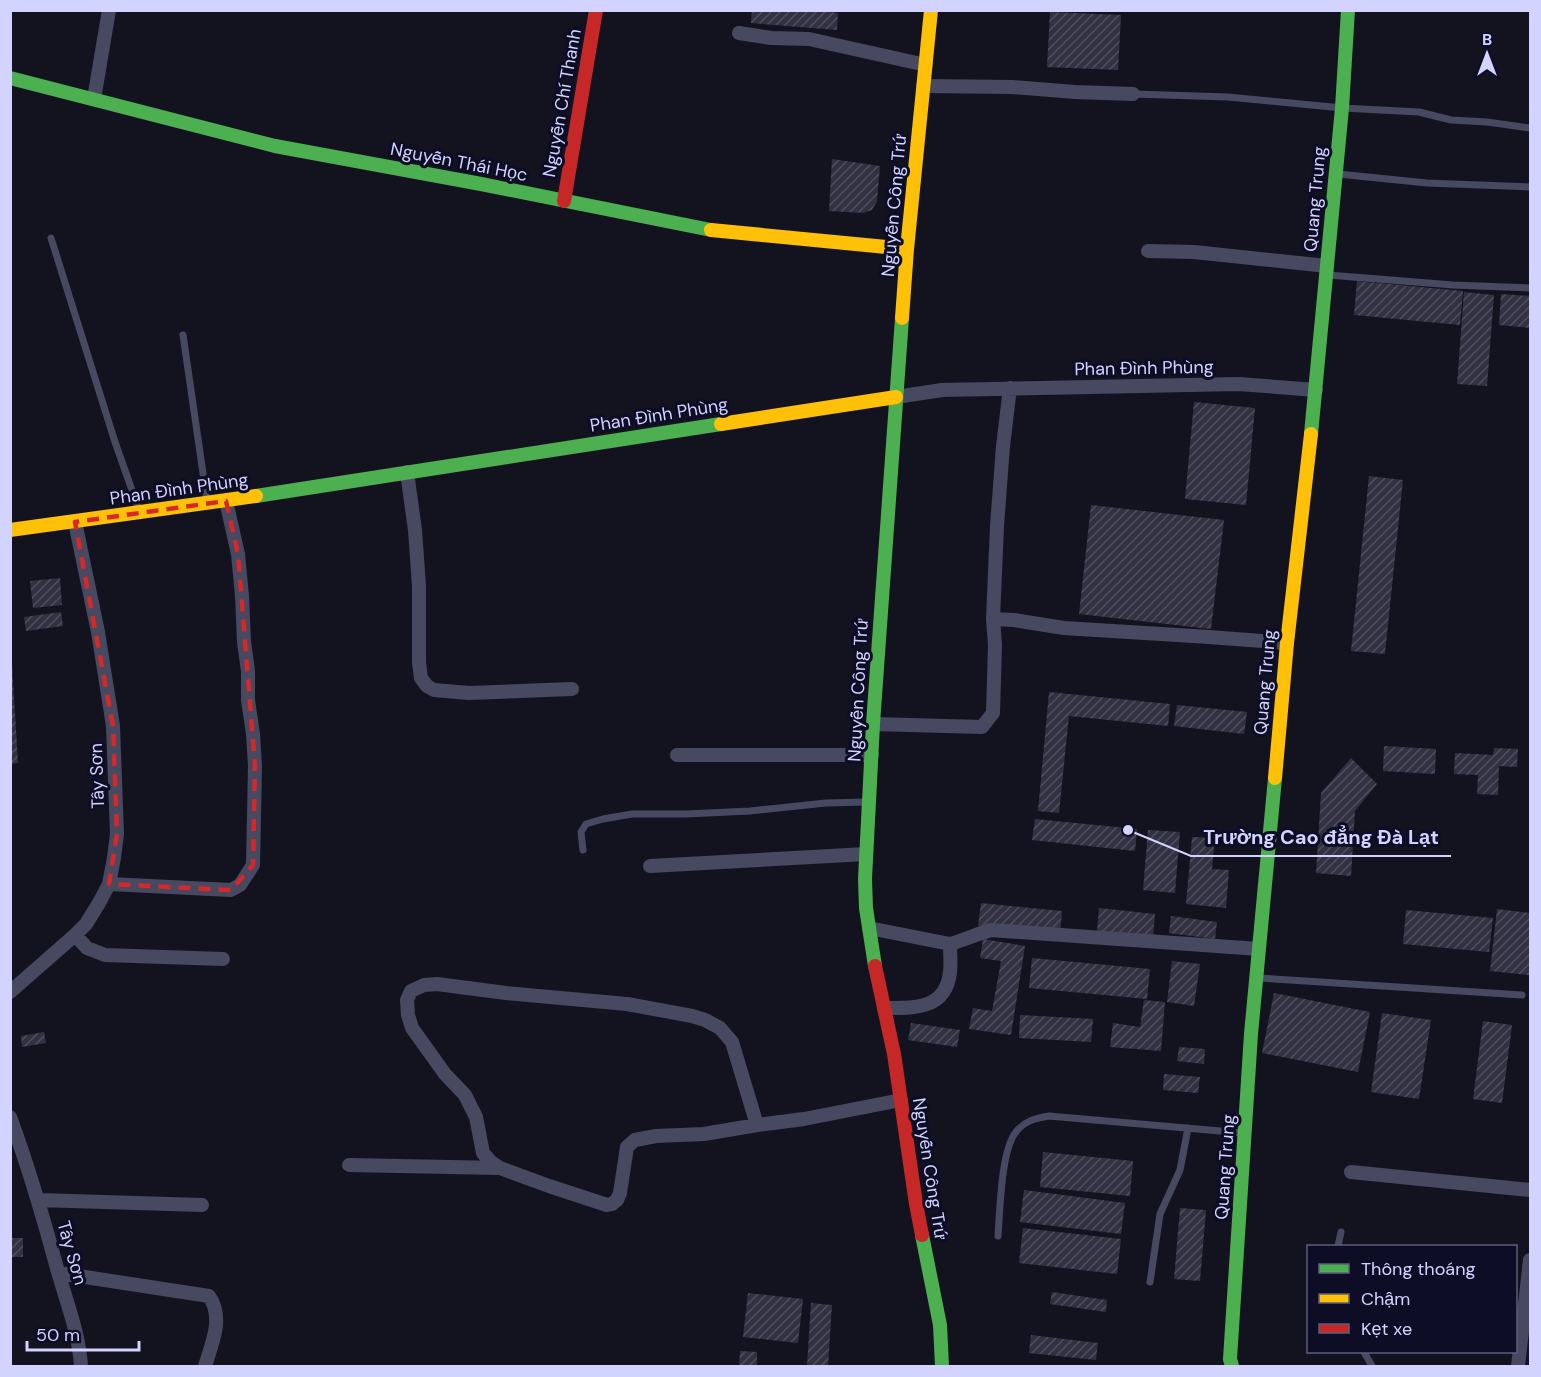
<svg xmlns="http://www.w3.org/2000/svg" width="1541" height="1377" viewBox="0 0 1541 1377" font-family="'DM Sans',sans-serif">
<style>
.building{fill:url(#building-hatch)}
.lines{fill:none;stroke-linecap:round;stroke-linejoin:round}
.lane{stroke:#474961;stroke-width:7}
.street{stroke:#474961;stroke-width:14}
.fast{stroke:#4caf50;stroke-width:14}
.slow{stroke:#ffc107;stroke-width:14}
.jam{stroke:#c62828;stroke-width:14}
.marked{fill:none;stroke:#d62828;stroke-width:4.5;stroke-dasharray:12 8;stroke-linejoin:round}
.labels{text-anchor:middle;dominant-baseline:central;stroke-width:6;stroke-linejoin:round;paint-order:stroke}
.street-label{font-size:18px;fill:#d2d4ff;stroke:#0e0d26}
.leader{fill:none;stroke:#d2d4ff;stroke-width:2}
.callout-dot{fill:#d2d4ff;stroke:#0e0d26;stroke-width:2}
.callout-label{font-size:20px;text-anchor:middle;font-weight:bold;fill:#d2d4ff;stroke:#0e0d26;stroke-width:6;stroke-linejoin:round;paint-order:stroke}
</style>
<defs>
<pattern id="building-hatch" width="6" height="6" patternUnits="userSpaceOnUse" patternTransform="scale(1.5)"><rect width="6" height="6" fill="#313142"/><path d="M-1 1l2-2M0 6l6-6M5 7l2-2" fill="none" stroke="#4e4e5e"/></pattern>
</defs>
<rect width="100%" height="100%" fill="#131320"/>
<!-- building -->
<path class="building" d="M 752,10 L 812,10 L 838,13 L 837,30 L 751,23 Z
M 1050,12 L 1121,15 L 1118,70 L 1047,67 Z
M 832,159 L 880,166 L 877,201 L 872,210 L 863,213 L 829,211 Z
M 1357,281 L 1463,291 L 1460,325 L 1354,315 Z
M 1464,292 L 1494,295 L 1487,386 L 1457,384 Z
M 1501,294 L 1530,296 L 1530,328 L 1499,325 Z
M 1194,402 L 1255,408 L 1246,505 L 1185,499 Z
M 1369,476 L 1403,480 L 1385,654 L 1351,651 Z
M 1091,505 L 1224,520 L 1211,629 L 1079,614 Z
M 60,578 L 62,605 L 33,608 L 30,581 Z
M 61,612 L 63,626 L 26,631 L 24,617 Z
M 10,664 L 12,664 L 18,763 L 10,764 Z
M 1049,692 L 1170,704 L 1168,726 L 1069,716 L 1059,813 L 1038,811 Z
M 1177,705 L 1247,712 L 1244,734 L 1174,726 Z
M 1384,746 L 1436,749 L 1435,774 L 1383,771 Z
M 1494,748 L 1518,749 L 1517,767 L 1499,766 L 1498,795 L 1477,794 L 1478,775 L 1454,774 L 1455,753 L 1493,755 Z
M 1351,758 L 1377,784 L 1355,811 L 1351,876 L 1316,873 L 1321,793 Z
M 1035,819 L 1137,829 L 1135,851 L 1032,840 Z
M 1148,830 L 1180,832 L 1175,893 L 1143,890 Z
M 1192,837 L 1215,838 L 1212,869 L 1229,870 L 1226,908 L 1186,904 Z
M 981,903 L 1062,911 L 1060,934 L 978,926 Z
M 1099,908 L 1155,914 L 1153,936 L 1097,931 Z
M 1497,909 L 1530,913 L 1529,975 L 1490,971 Z
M 1406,910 L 1493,918 L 1489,952 L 1403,944 Z
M 1171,916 L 1217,922 L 1215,939 L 1169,933 Z
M 983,939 L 1025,946 L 1011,1035 L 969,1029 L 973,1008 L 992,1011 L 1001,961 L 980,958 Z
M 1032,958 L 1150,969 L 1147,999 L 1029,988 Z
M 1172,961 L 1200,964 L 1194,1006 L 1167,1002 Z
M 1274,993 L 1370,1012 L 1358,1072 L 1262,1053 Z
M 1144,1000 L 1165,1002 L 1161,1051 L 1110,1047 L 1113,1023 L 1140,1027 Z
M 1382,1013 L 1431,1020 L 1419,1099 L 1371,1092 Z
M 1020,1015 L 1093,1019 L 1091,1042 L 1019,1038 Z
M 1483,1021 L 1512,1025 L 1502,1103 L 1473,1099 Z
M 911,1023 L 960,1030 L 957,1047 L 908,1040 Z
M 44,1032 L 46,1043 L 22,1047 L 21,1036 Z
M 1179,1047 L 1205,1049 L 1204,1064 L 1177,1061 Z
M 1164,1074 L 1200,1077 L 1198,1093 L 1163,1090 Z
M 1043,1152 L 1133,1161 L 1130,1196 L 1040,1187 Z
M 1024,1190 L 1125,1203 L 1121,1234 L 1020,1222 Z
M 1180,1208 L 1206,1210 L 1200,1281 L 1174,1279 Z
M 1023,1228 L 1121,1239 L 1117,1274 L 1019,1263 Z
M 10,1238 L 23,1238 L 23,1257 L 10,1257 Z
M 1052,1292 L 1107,1300 L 1106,1312 L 1050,1304 Z
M 748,1293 L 803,1299 L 798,1343 L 743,1337 Z
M 811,1303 L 832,1305 L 828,1366 L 807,1366 Z
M 1031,1335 L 1098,1343 L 1096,1360 L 1029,1353 Z
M 740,1351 L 757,1352 L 757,1366 L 739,1366 Z"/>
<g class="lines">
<!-- lane -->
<path class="lane" d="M 1133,94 L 1228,97 L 1342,108 L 1419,112 L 1451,120 L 1487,122 L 1530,128
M 1338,174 L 1427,183 L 1530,187
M 51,238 L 115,442 L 139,510
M 1328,275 L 1453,285 L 1530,288
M 183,335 L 207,501
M 583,850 L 581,832 L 586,824 L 603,819 L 632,814 L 686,814 L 750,811 L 826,803 L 867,802
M 1259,978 L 1522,995
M 998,1236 C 1000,1211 1001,1150 1016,1132 C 1024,1121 1036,1118 1049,1116 L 1243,1133
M 1338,1246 L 1341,1232
M 1150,1282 L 1160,1214 L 1180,1170 L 1188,1128
M 1364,1352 L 1372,1366"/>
<!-- street -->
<path class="street" d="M 739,33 L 771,38 L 809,39 L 926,65
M 923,86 L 1012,87 L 1075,92 L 1133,94
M 94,99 L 109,10
M 1148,251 L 1194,252 L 1327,266
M 1010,388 L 1003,446 L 997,526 L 993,619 L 1014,620 L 1064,628 L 1209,637 L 1287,643
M 896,397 L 942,390 L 1239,384 L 1316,390
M 407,472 L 415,530 L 419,586 L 419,662 L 421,678 L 427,686 L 434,690 L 469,693 L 572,689
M 873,724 L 982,727 L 993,713 L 995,645 L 993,619
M 677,755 L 872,755
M 650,866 L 866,854
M 109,884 L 231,890 L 240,885 L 253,865 L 255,766 L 253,734 L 248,700 L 248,671 L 244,642 L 242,596 L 238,554 L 226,501
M 869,928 L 950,944 C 950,953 951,963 950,972 C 946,1010 914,1008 884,1008
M 75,935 L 87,948 L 105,955 L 223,959
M 950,944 C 964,940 977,934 991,930 L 1259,949
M 10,992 L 75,935 L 86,924 L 99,903 L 109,884 L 114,858 L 117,834 L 113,726 L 98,632 L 75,522
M 10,1117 C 29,1168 44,1220 58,1272 C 67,1303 79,1334 81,1366
M 757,1125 L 732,1042 L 720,1028 L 705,1020 L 692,1016 L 627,1004 L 506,993 L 437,984 L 424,985 L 411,991 L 407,1000 L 408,1015 L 412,1028 L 445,1074 L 465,1095 L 476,1117 L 483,1153 L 491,1162 L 500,1168 L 549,1186 L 607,1205 L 612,1204 L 617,1200 L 620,1193 L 627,1147 L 635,1140 L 656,1136 L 704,1134 L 757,1125 L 804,1119 L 901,1100
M 349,1165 L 500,1168
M 1351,1172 L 1530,1190
M 38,1200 L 202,1205
M 59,1273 L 209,1296 C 224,1317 212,1344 205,1366
M 1518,1366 L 1530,1260"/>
<!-- fast -->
<path class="fast" d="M 10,78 L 275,146 L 481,184 L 711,230
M 1311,434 L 1342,108 L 1348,10
M 256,496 L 721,424
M 875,966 L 866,908 L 865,879 L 873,724 L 902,318
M 922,1235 L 940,1325 L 942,1366
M 1232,1366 L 1230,1359 L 1251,1034 L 1275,778"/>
<!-- slow -->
<path class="slow" d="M 711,230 L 907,249
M 902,318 L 907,249 L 931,10
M 721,424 L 896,397
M 10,530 L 256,496
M 1275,778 L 1287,643 L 1311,434"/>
<!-- jam -->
<path class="jam" d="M 564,201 L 596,10
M 875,966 L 894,1054 L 916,1204 L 922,1235"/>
</g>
<!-- marked area -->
<path class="marked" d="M 226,501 L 238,554 L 255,766 L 253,865 L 231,890 L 109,884 L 117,834 L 113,726 L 75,522 Z"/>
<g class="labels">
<!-- street labels -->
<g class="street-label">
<text transform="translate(562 103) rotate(-80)">Nguyễn Chí Thanh</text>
<text transform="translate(459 162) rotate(11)">Nguyễn Thái Học</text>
<text transform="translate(1315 199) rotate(-85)">Quang Trung</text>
<text transform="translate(894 205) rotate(-85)">Nguyễn Công Trứ</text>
<text transform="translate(1144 368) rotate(-1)">Phan Đình Phùng</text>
<text transform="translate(659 415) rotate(-9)">Phan Đình Phùng</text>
<text transform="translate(179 489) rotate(-8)">Phan Đình Phùng</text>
<text transform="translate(1265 682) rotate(-85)">Quang Trung</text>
<text transform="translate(858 690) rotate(-87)">Nguyễn Công Trứ</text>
<text transform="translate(97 776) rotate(-92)">Tây Sơn</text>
<text transform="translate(1225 1167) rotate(-86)">Quang Trung</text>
<text transform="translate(930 1169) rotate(81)">Nguyễn Công Trứ</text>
<text transform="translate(72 1253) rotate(74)">Tây Sơn</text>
</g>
</g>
<!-- callouts -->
<path class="leader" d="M1128 830L1191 856H1451"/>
<circle class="callout-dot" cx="1128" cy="830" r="6"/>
<g class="callout-label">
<text x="1321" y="844">Trường Cao đẳng Đà Lạt</text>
</g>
<!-- border -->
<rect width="1541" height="1377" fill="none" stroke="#d2d4ff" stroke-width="24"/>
<!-- legend -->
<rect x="1307" y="1245" width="210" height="108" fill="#0e0d26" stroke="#5c5d7d" stroke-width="1.5"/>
<rect x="1319" y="1264" width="30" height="9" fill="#4caf50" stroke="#5c5d7d" stroke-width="1.5"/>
<text x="1361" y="1275" font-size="18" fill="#d2d4ff">Thông thoáng</text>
<rect x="1319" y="1294" width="30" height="9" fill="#ffc107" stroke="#5c5d7d" stroke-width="1.5"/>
<text x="1361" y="1305" font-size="18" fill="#d2d4ff">Chậm</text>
<rect x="1319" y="1324" width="30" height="9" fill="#c62828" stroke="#5c5d7d" stroke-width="1.5"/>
<text x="1361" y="1335" font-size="18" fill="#d2d4ff">Kẹt xe</text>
<!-- north arrow -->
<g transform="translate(1487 54)" stroke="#0e0d26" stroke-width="4.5" paint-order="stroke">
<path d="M0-4.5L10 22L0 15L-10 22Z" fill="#d2d4ff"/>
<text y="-9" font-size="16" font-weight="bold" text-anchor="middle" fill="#d2d4ff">B</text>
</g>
<!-- scale -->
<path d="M27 1341v9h112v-9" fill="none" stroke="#d2d4ff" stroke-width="3"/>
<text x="36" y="1341" font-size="18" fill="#d2d4ff" stroke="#0e0d26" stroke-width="4.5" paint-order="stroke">50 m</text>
</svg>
